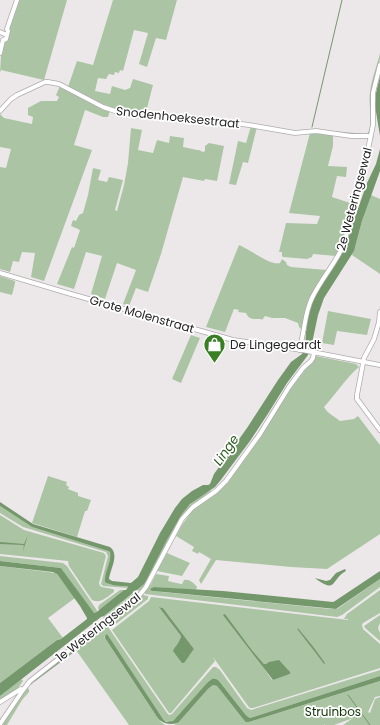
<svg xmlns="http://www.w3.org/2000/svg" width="380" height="725" viewBox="0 0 380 725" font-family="Poppins,sans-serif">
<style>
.green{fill:#abc5a4;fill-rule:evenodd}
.water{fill:#74986b}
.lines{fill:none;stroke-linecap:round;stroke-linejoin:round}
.stream{stroke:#74986b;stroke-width:1}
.minor-casing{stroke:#afabae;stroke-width:5.5}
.minor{stroke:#fff;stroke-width:4}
.labels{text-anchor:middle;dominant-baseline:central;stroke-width:3.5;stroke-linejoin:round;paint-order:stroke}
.street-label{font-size:12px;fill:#262526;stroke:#fff}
.poi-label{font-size:12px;fill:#262526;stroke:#fff;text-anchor:start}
.park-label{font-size:12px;fill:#0f3404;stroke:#fff}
.water-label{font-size:13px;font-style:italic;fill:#28591a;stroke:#fff}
</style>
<rect width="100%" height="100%" fill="#ece8ea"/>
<!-- green -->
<path class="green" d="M 19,0 L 67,0 L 44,80 L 1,70 L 0,73 L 1,55 Z
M 113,0 L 177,0 L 166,40 L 156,38 L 147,67 L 139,64 L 148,33 L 134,30 L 123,71 L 120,70 L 119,73 L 115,72 L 114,75 L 109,74 L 106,79 L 98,78 L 95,91 L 110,94 L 112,86 L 125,90 L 130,88 L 133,79 L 153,85 L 146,112 L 146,114 L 128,113 L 103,106 L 68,87 L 77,61 L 93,65 Z
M 380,53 L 380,59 L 372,93 L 373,119 L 369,134 C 361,139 342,133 333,132 L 332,131 L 367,134 C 374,125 368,105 370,93 C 371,80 377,66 380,53 Z
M 60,86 L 110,111 L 108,117 L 103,117 L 85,110 L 74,145 L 92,150 L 44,281 L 31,277 L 35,253 L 22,252 L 19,262 L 13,261 L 10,272 L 0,269 L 0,167 L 6,168 L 11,149 L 0,147 L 0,114 L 4,118 L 32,124 L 33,117 L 28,115 L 28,108 L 41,101 L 57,101 L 59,97 L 57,96 L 56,95 Z
M 251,126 L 257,127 L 248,163 L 243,162 L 236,185 L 229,184 L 238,141 L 246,143 Z
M 131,128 L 142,130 L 138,150 L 153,153 L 157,140 L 169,143 L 170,136 L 184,138 L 183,147 L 197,150 L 199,150 L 203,152 L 205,151 L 205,146 L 209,143 L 224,146 L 217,181 L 205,179 L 204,181 L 183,177 L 161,254 L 148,292 L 136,288 L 129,306 L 123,304 L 136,270 L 117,263 L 105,299 L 91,294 L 102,256 L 86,252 L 74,289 L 57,284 L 72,247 L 74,248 L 80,230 L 71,226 L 73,220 L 76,221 L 79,215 L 83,213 L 88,195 L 93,168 L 101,170 L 98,180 L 107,182 L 109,177 L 123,180 L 115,210 L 117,211 L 124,185 L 128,163 Z
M 314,132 L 333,135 L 333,146 L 328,166 L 347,167 L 346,177 L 337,176 L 332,197 L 353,204 L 344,239 L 336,256 L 313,254 L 312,257 L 307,259 L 283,257 L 282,256 L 282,252 L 279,252 L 286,223 L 317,224 L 320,216 L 289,213 L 310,133 Z
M 371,195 L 380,199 L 380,274 L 352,255 L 355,247 L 362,221 Z
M 239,245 C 250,249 270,266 280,263 L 282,259 L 286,262 L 287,265 L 291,267 L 327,270 L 319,283 L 302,330 L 299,327 L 298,323 L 285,318 L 272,318 L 265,316 L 262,320 L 261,319 C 254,319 249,320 246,313 L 238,312 L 239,310 L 234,309 L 225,332 L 206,327 Z
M 0,276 L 15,281 L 15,283 L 12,295 L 0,292 Z
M 328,311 L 371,319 L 367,335 L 337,331 L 334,345 L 322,343 Z
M 191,335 L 200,338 L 181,383 L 172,379 Z
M 316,356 L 356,364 L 359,367 C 346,378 336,394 324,407 C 329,415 333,415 340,421 L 354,419 L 358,416 L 380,445 L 380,534 L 327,569 L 291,567 L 216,560 L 201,584 L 199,580 L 211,559 L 199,552 L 198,554 L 192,551 L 194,547 L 176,536 L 182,525 L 192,511 L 199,504 L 223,487 L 288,392 Z
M 48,476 L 67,482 L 66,485 L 69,487 L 68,489 L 78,493 L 78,496 L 91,500 L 87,511 L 85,511 L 77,537 L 32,523 Z
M 211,490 L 210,493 L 195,503 L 185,514 L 141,591 L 136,590 L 144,582 L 148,577 L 167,540 L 182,514 L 186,508 L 195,500 Z
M 0,506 L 32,527 L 108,551 L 110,552 L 111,556 L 105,579 L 109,584 L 112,585 L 127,586 L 128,588 L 103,586 L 101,584 L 108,556 L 106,552 L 23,527 L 0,513 Z
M 0,515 L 24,530 L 104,553 L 106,556 L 99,583 L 100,586 L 102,587 L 113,589 L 114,590 L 114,592 C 107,597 101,604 92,600 L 69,566 L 68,561 L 0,554 Z
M 167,553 L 190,563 L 182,576 L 157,571 Z
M 0,556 L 63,563 L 67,566 L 98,612 L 94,613 L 93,613 L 61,568 L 0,561 Z
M 0,566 L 56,573 L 75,598 L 48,618 L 63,638 L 57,640 L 0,683 Z
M 156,574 L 169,576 L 168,581 L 181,584 L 182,584 L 184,580 C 189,579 194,583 197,587 L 196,590 L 154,587 L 152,591 L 331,609 L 337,609 L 380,579 L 380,587 L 342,615 L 337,617 L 145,594 L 145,592 L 151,584 Z
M 120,590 L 124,590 L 100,609 L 99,610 L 98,608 L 99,605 Z
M 380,590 L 380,613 L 363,623 L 362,625 L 363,629 L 380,644 L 380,668 L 253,708 L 250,708 L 248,706 L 213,657 L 215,661 L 171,713 L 169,713 L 112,630 L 149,601 L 151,597 L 348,620 L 348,619 L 344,619 L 347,614 ZM 160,607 L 163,608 L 194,649 L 189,656 L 176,646 L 180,640 L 181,636 ZM 298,628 L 312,645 L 324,664 L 297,629 ZM 251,649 L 264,664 L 266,664 L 274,661 C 280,665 288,667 290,674 L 272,680 Z
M 134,591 L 138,592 L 140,593 L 105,620 L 103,617 L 134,593 Z
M 143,595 L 148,596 L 148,599 L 112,627 L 110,626 L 107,623 Z
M 380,615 L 380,623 L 378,628 L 380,633 L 380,641 L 365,628 L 364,626 Z
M 106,624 L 167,713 L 169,715 L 172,714 L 213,667 L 216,667 L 220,670 L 247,708 L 251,710 L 380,670 L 380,676 L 250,718 L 247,716 L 245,714 L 219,681 L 210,680 L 173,721 C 169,723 166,722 163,719 L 107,635 L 104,637 L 105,638 L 157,717 L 161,722 L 165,725 L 129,725 L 76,650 L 105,628 L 105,627 L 34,681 L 34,682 L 31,685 L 31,682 Z
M 21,679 L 23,681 L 18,688 L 0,701 L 0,696 Z
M 380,681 L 380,696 L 375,697 L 368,712 L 370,713 L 375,699 L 380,697 L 380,725 L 343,725 L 353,718 L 334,725 L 325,725 L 324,724 L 324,725 L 174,725 L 178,723 L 208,689 L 213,685 L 217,686 L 243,719 L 249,722 Z
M 26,688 L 28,688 L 29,690 L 29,692 L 22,700 L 7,725 L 1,725 Z"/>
<!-- water -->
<path class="water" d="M 380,76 L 380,136 L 375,106 L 376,93 Z
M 380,149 L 380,171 L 362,221 L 354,251 L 324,298 L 318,315 L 311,348 L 308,355 L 287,383 L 269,412 L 250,441 L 220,481 L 215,487 L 190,504 L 182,514 L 167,540 L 148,577 L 144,584 L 123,601 L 104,616 L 101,617 L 0,696 L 0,683 L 57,640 L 61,639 L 87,619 L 87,618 L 80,606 L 57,574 L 53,572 L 0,566 L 0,561 L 61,568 L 94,613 L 97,612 L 100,609 L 124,590 L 126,590 L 128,587 L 127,586 C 120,586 111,586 105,582 C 104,572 112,562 110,552 L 108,551 L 32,527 L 0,506 L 0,502 L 33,524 L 110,547 C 120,555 110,569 109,579 L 112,581 L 131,583 L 138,577 L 160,533 L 175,508 L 182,499 L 192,491 L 203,485 L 208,485 L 210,484 L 214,474 L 247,428 L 278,380 L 291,362 L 302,354 L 305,347 L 307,318 L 313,299 L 321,285 L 342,253 L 345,248 L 354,220 L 367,183 L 376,164 Z
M 28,535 L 23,551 L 23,550 L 24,546 L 23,545 L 0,544 L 0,542 L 24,544 Z
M 345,569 L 346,571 C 331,579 337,595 315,578 L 326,581 L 330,580 L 336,573 Z
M 380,571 L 380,579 L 336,609 L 164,592 L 152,591 L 150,589 L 154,587 L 223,591 L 333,602 L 335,601 Z
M 159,607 L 163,608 L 194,649 L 184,663 L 182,663 L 173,651 C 175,646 180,642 181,636 Z
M 225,614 L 251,649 L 264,664 L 266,664 L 269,662 L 279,660 L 290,672 L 290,674 L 273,680 L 223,615 Z
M 105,627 L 106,628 L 34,682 L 34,681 Z
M 298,628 L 312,645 L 325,663 L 324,664 L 297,629 Z
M 107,634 L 163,719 L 166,722 L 173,721 L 207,683 C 211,679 214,677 219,681 L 245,714 L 247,716 L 250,718 L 380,676 L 380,681 L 249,722 L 246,722 L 243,719 L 217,686 L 213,685 L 208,689 L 178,723 C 169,725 162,724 157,717 L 105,638 L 105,636 Z"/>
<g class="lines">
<!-- stream -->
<path class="stream" d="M 312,127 L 342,0
M 348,695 L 370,725"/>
<defs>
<path id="minor" d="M 0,32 L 7,35
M 0,53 L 3,40 L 6,39 L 8,31 L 7,29 L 17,0
M 0,111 L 11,99 L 17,95 L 45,82 L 48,82 L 59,84 L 103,107 L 124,114 L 142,116 L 210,120 L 249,125 L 295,133 L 316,131 L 351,136 L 371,136
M 0,273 L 71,294 L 233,340 L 302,350 L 380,365
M 380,312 L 379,322 L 377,329 L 374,339 L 364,358 L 357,395 L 357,399 L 360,403 L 380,430
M 299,350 C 305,332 304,314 312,298 C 321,279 336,263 344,244 L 365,164 L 373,125 L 373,93 L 380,65
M 0,702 L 21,689 L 23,690
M 0,724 L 23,690 L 30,681 L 138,597 L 146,587 L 182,519 L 193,507 L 216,491 L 226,481 L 260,434 L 289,387 L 303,368 L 311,361 L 313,358 L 314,352"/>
</defs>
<!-- minor casing -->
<use href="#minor" class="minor-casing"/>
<!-- minor -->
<use href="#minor" class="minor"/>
</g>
<!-- icons -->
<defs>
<symbol id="shop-pin" viewBox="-11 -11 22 30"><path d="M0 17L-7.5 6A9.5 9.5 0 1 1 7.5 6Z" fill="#397f24" stroke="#fff"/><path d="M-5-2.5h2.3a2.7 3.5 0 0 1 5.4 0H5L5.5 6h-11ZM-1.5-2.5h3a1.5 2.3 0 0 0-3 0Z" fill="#fff"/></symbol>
</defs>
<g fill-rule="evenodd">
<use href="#shop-pin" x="202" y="332" width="25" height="34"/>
</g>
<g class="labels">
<!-- street labels -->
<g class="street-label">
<text transform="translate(178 117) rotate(6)">Snodenhoeksestraat</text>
<text transform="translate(354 199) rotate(-75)">2e Weteringsewal</text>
<text transform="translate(142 314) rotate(16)">Grote Molenstraat</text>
<text transform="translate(98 627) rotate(-38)">1e Weteringsewal</text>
</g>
<!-- poi labels -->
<g class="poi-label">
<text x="230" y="344">De Lingegeardt</text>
</g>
<!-- park labels -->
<g class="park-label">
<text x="333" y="711">Struinbos</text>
</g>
<!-- water labels -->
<g class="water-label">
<text transform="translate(226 450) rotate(-55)">Linge</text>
</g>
</g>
</svg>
